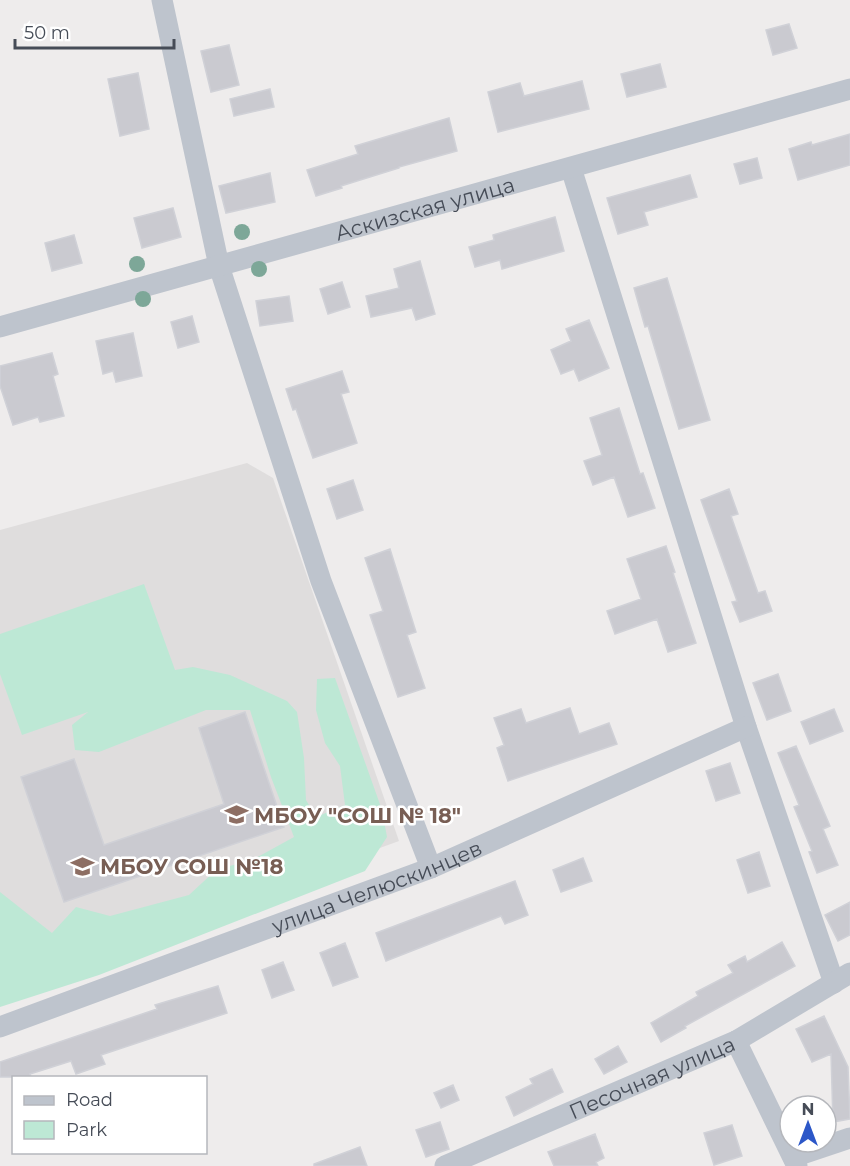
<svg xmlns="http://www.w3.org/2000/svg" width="850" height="1166" viewBox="0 0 850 1166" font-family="Montserrat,sans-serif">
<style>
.education{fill:#dfdddd}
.green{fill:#bde8d5}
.building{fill:#cacad0;stroke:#d0d1d7;stroke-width:1.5}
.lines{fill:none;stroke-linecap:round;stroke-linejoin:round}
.minor{stroke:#bec4cd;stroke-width:21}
.tree{fill:#7da798}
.labels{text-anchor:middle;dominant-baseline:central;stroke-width:5;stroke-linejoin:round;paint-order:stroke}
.street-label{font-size:21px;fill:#464c57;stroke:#fff}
.education-label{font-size:21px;font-weight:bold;fill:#785e54;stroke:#fff;text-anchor:start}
</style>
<rect width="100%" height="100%" fill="#eeecec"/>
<!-- education -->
<path class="education" d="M 247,463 L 273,478 L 399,841 L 0,987 L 0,530 Z"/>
<!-- green -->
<path class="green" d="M 144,584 L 175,670 L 193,667 L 230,675 L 287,701 L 297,712 L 304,758 L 306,800 L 316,817 L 345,805 L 340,766 L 325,743 L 316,710 L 317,679 L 335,678 L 382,810 L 387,837 L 365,871 L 99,975 L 0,1007 L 0,892 L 52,933 L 76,907 L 110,916 L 189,895 L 216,870 L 254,859 L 294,837 L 271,777 L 250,710 L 206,710 L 99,752 L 75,750 L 72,725 L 88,712 L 22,735 L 0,674 L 0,634 Z"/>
<!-- building -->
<path class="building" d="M 789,24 L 797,48 L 773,55 L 766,30 Z
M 229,45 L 239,85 L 211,92 L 201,51 Z
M 660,64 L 666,87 L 627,97 L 621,74 Z
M 138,73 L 149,129 L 120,136 L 108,79 Z
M 582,81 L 589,109 L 498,132 L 488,92 L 520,83 L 524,96 Z
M 270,89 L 274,107 L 234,116 L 230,99 Z
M 449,118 L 457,151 L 399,167 L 399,168 L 341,186 L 342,188 L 316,196 L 307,170 L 358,154 L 355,146 Z
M 850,134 L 850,165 L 798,180 L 789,149 L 811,142 L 812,145 Z
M 757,158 L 762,178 L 740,184 L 734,164 Z
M 270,173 L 275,202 L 226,213 L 219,186 Z
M 690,175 L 697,197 L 644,212 L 648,225 L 618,234 L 607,198 Z
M 173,208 L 181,237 L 142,248 L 134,218 Z
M 555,217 L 564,251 L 502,269 L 500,260 L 475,267 L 469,247 L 494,240 L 493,235 Z
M 74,235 L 82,263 L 52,271 L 45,243 Z
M 420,261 L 435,314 L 416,320 L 412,308 L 371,317 L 366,296 L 399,288 L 394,269 Z
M 667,278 L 710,420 L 679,429 L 648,326 L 645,327 L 634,288 Z
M 342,282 L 350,307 L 328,314 L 320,289 Z
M 289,296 L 293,321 L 260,326 L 256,301 Z
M 192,316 L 199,342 L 178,348 L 171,322 Z
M 589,320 L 609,368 L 579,381 L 574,369 L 561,374 L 551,350 L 571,341 L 566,329 Z
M 133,333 L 142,376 L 116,382 L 113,371 L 103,374 L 96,341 Z
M 52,353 L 58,374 L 53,376 L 64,416 L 40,422 L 38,417 L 13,425 L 0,386 L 0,366 Z
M 342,371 L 349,392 L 341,394 L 357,443 L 313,458 L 296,409 L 293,410 L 286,389 Z
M 619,408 L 640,474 L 643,473 L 655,508 L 628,517 L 614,477 L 593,485 L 584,461 L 602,455 L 590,418 Z
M 353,480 L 363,510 L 337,519 L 327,489 Z
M 729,489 L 738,514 L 731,516 L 758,593 L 765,591 L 772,611 L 740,622 L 732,602 L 737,601 L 701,500 Z
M 666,546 L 675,572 L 673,573 L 696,643 L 668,652 L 657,619 L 615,634 L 607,611 L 641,599 L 627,559 Z
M 390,549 L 416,632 L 407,635 L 425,688 L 398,697 L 370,615 L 383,611 L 365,558 Z
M 778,674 L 791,711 L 767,720 L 753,683 Z
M 570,708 L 579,734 L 609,723 L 617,744 L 508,781 L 497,748 L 504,745 L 494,718 L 521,709 L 526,723 Z
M 834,709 L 843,731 L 810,744 L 801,722 Z
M 245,712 L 284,827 L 64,902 L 21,777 L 74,759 L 104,845 L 224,804 L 199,728 Z
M 796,746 L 830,826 L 823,829 L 838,865 L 817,873 L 809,852 L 812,851 L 794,807 L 799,805 L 778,753 Z
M 730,763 L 740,793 L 716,801 L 706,771 Z
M 759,852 L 770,886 L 748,893 L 737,860 Z
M 583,858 L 592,881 L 561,892 L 553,870 Z
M 515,881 L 528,915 L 505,924 L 501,916 L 386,961 L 376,933 Z
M 850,902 L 850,935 L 838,941 L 825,915 Z
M 782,942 L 795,966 L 685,1026 L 686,1028 L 661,1042 L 651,1023 L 698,996 L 696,992 L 733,973 L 728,965 L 745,956 L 747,962 Z
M 345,943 L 358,977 L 333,986 L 320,953 Z
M 283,962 L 294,990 L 272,998 L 262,970 Z
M 218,986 L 227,1013 L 101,1055 L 105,1064 L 76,1074 L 71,1061 L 30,1074 L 31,1077 L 0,1077 L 0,1062 L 157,1009 L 155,1005 Z
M 824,1016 L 848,1067 L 850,1119 L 833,1122 L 831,1054 L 812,1062 L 796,1029 Z
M 618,1046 L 627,1062 L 604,1074 L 595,1059 Z
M 552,1069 L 563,1092 L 514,1116 L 506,1097 L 533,1084 L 530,1079 Z
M 453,1085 L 459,1100 L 441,1108 L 434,1093 Z
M 440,1122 L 449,1149 L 426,1157 L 416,1130 Z
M 732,1125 L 742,1156 L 714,1165 L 704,1133 Z
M 595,1134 L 604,1158 L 596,1162 L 598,1166 L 554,1166 L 548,1152 Z
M 360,1147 L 367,1166 L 314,1166 L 314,1164 Z"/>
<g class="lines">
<!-- minor -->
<g class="minor">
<path d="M 162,0 L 219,266 L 321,581 L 431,868"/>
<path d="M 571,168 L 746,727 L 834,983"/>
<path id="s1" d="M 0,327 L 850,89"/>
<path id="s2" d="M 0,1027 L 431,868 L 746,727"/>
<path d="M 736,1041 L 797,1166"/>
<path d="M 793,1157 L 850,1138"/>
<path id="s3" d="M 445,1166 L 736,1041 L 850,973"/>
</g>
</g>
<!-- trees -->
<g class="tree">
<circle cx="242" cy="232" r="8"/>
<circle cx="137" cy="264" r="8"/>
<circle cx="259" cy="269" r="8"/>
<circle cx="143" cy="299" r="8"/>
</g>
<!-- icons -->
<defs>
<symbol id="school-bare" viewBox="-9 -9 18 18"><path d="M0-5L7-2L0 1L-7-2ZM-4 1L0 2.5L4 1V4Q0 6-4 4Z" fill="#8d6e63" stroke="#fff" stroke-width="2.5" paint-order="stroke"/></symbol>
</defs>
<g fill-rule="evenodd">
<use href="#school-bare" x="220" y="798" width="33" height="33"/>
<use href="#school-bare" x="66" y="850" width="33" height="33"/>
</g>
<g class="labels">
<!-- street labels -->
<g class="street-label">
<text stroke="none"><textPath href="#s1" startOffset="441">Аскизская улица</textPath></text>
<text stroke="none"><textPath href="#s2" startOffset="402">улица Челюскинцев</textPath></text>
<text stroke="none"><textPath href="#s3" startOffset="225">Песочная улица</textPath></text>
</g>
<!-- education labels -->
<g class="education-label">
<text x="254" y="815">МБОУ "СОШ № 18"</text>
<text x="100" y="866">МБОУ СОШ №18</text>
</g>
</g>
<!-- legend -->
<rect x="12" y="1076" width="195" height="78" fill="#ffffff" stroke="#b5b7bc" stroke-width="1.5"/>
<rect x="24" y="1096" width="30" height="9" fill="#bec4cd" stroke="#b5b7bc" stroke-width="1.5"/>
<text x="66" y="1106" font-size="18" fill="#464c57">Road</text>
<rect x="24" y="1121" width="30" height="18" fill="#bde8d5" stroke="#b5b7bc" stroke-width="1.5"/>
<text x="66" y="1136" font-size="18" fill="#464c57">Park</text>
<!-- north arrow -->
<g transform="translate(808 1124)"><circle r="28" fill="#ffffff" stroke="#b5b7bc" stroke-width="1.5"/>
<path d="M0-4.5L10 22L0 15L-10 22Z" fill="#2c57c8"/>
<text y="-9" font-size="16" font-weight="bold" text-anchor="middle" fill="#464c57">N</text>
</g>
<!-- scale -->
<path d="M15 39v9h159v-9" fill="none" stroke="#464c57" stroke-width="3"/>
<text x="24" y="39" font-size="18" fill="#464c57" stroke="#ffffff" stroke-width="4.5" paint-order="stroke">50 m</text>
</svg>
